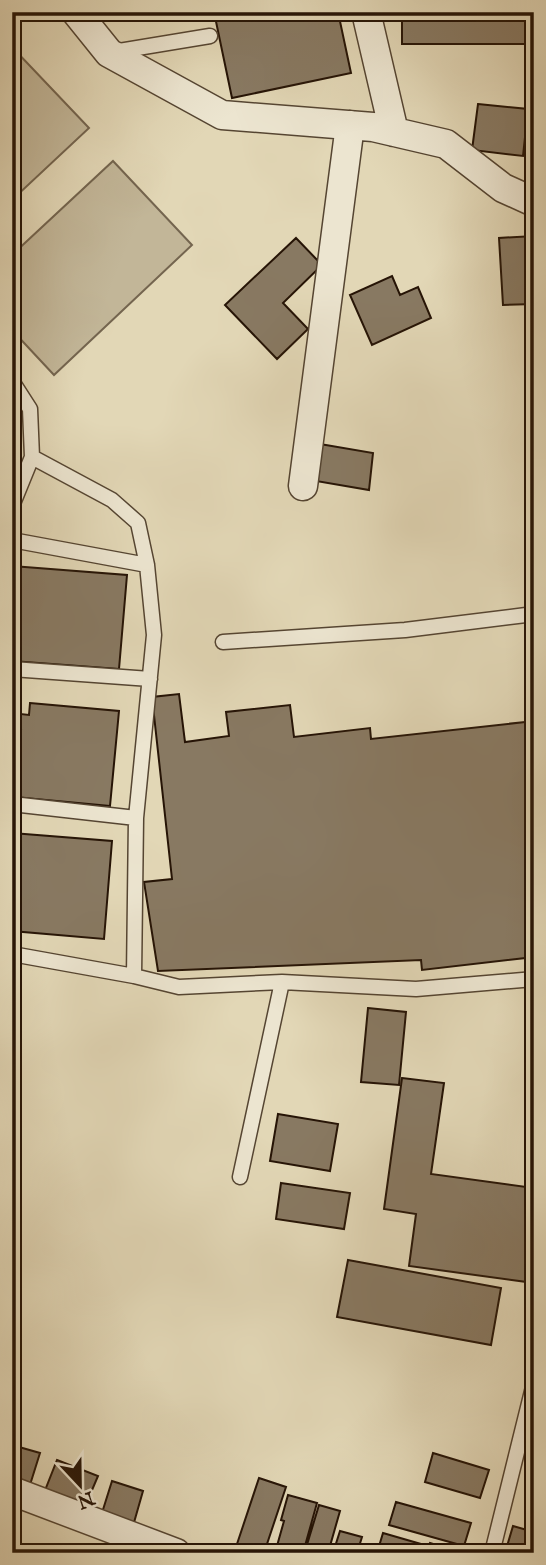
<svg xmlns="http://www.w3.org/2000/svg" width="546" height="1565" viewBox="0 0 546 1565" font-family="'IM FELL English',serif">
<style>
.green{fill:#c2b698;stroke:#74654f;stroke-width:2}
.building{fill:#887962;stroke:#261406;stroke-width:2}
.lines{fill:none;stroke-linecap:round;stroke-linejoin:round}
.lane-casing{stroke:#554532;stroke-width:17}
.street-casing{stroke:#554532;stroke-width:31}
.lane{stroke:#ece5d0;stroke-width:14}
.street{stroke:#ece5d0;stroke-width:28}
</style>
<rect width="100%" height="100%" fill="#e2d7b6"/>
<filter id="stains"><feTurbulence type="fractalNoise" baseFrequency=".00286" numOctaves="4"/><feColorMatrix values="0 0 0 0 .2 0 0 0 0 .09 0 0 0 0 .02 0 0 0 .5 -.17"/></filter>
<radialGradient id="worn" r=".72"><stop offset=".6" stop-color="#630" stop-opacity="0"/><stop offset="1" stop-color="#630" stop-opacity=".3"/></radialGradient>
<!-- green -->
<path class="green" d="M 12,47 L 89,128 L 12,200 Z
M 113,161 L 192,245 L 54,375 L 12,330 L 12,255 Z"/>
<!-- building -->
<path class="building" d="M 214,12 L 338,12 L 351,73 L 232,98 Z
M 402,12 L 530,12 L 530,44 L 402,44 Z
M 478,104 L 528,109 L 523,156 L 472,150 Z
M 534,236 L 534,304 L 503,305 L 499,238 Z
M 296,238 L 322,265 L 283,303 L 308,329 L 277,359 L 225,305 Z
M 392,276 L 400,295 L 418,287 L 431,318 L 372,345 L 350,295 Z
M 320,444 L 373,453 L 369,490 L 316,481 Z
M 12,566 L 127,575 L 119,669 L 12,661 Z
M 179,694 L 185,742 L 229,736 L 226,712 L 290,705 L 294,737 L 370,728 L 371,739 L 534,721 L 534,957 L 422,970 L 421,960 L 158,971 L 144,882 L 172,879 L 152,697 Z
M 30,703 L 119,711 L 110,806 L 14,797 L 21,730 L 12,729 L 12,713 L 29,715 Z
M 12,833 L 112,841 L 104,939 L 12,931 Z
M 368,1008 L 406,1012 L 399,1085 L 361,1082 Z
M 402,1078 L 444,1083 L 431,1174 L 534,1188 L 534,1231 L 527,1282 L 409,1266 L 416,1214 L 384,1209 Z
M 278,1114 L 338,1124 L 330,1171 L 270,1161 Z
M 281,1183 L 350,1193 L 344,1229 L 276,1219 Z
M 348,1260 L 501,1288 L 491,1345 L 337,1317 Z
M 12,1445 L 40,1453 L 29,1488 L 12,1483 Z
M 433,1453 L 489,1470 L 480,1498 L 425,1482 Z
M 57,1460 L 98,1476 L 84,1509 L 44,1493 Z
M 259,1478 L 286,1487 L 264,1553 L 223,1553 L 225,1546 L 235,1550 Z
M 112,1481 L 143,1491 L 133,1526 L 101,1516 Z
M 288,1495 L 317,1503 L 303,1553 L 275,1553 L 284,1521 L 281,1520 Z
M 396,1502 L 471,1523 L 464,1546 L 389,1525 Z
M 319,1505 L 340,1511 L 328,1553 L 306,1548 Z
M 513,1526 L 534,1532 L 534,1553 L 505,1553 Z
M 340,1531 L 362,1537 L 357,1553 L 333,1553 Z
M 383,1533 L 421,1544 L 419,1553 L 377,1553 Z
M 430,1543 L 462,1553 L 427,1553 Z"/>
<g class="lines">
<defs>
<path id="lane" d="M 12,13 L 15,12
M 113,52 L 210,36
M 12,381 L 30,409 L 32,457 L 112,500 L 138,523 L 147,565 L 154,635 L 136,818 L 134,976 L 12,954
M 12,506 L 32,457
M 12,540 L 147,565
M 223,642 L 405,630 L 534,614
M 12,669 L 150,679
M 12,804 L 136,818
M 134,976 L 179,987 L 282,982 L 416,989 L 534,979
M 240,1177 L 282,982
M 492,1553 L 534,1383"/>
<path id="street" d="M 76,12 L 109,53 L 222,115 L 373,127 L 446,144 L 503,188 L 534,202
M 366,12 L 394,132
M 303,486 L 350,125
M 12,1491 L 176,1553"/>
</defs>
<!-- lane casing -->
<use href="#lane" class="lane-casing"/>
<!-- street casing -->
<use href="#street" class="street-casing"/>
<!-- lane -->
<use href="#lane" class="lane"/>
<!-- street -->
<use href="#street" class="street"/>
</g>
<!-- margin -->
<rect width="546" height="1565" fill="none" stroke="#e2d7b6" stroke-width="42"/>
<rect x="14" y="14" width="518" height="1537" fill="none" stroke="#261406" stroke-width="3.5"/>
<rect x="21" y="21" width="504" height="1523" fill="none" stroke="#261406" stroke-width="2"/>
<!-- north arrow -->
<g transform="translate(80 1485) rotate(158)" stroke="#ece5d0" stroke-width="5" paint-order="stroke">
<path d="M0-5L12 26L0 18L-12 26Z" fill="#261406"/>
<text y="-10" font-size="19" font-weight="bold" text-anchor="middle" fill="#261406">N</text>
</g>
<rect width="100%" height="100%" filter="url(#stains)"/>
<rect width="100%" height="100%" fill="url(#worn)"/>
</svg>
